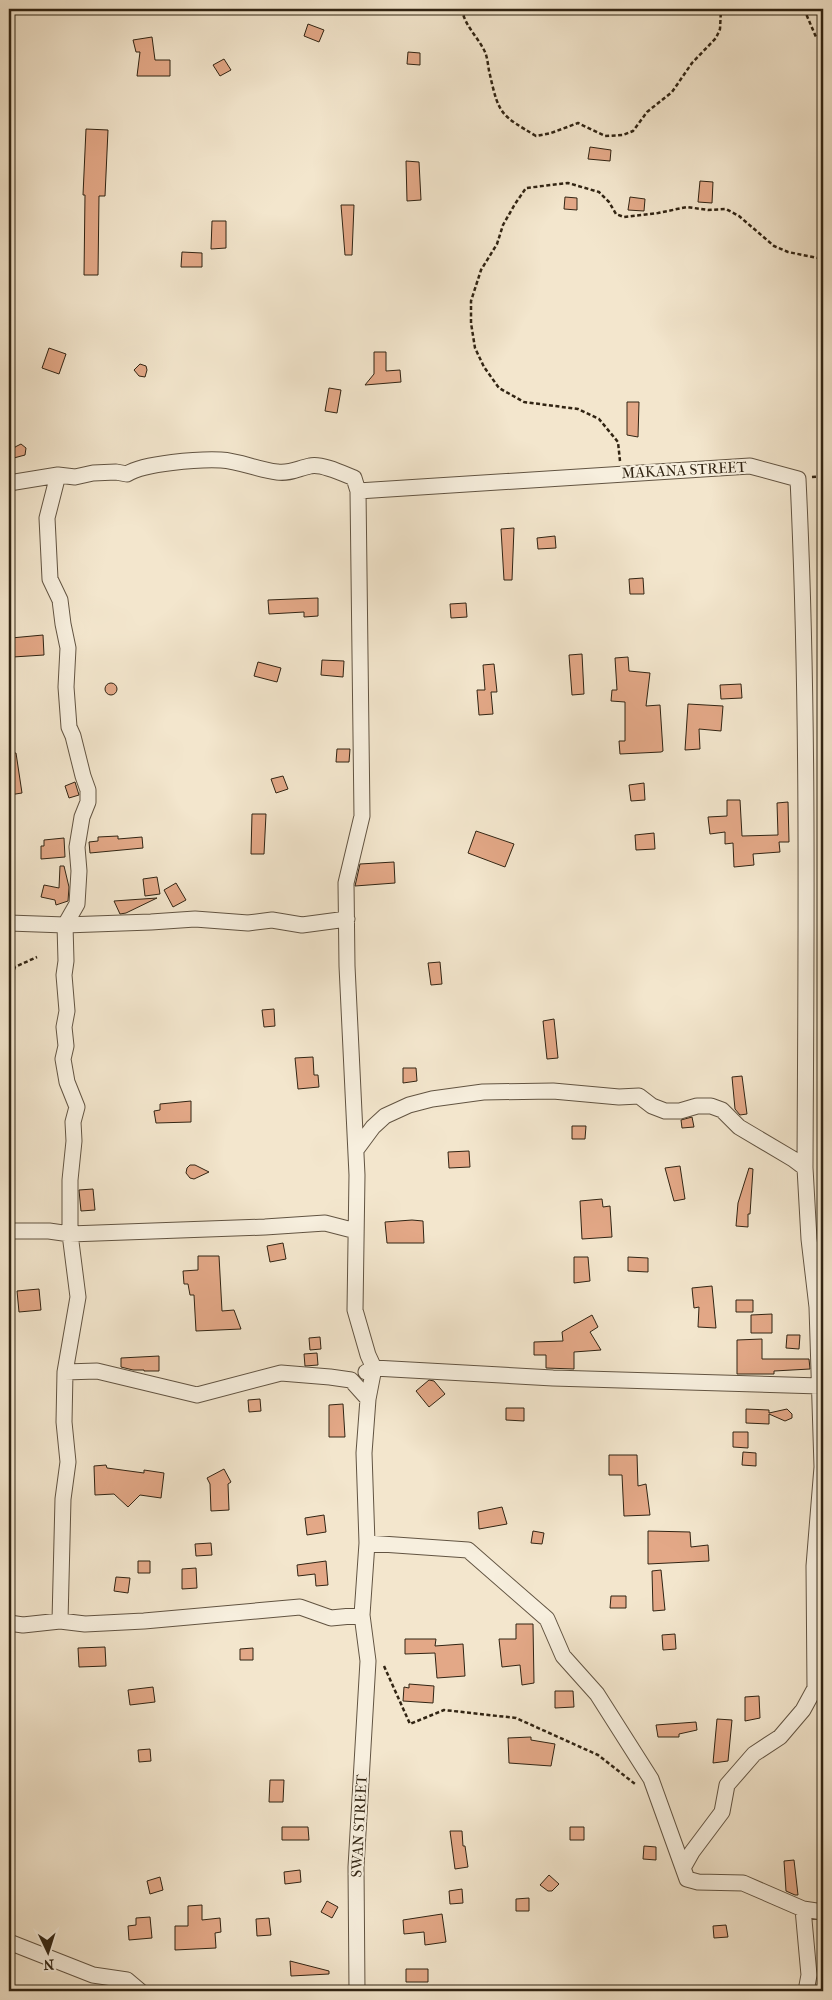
<svg xmlns="http://www.w3.org/2000/svg" width="832" height="2000" viewBox="0 0 832 2000" font-family="'IM FELL French Canon',serif">
<style>
.building{fill:#e3a887;stroke:#312413}
.lines{fill:none;stroke-linecap:round;stroke-linejoin:round}
.minor-casing{stroke:#625442;stroke-width:17}
.path{stroke:#312413;stroke-width:2.5;stroke-dasharray:4 2.5;stroke-linecap:butt}
.minor{stroke:#f7efde;stroke-width:15}
.labels{text-anchor:middle;dominant-baseline:central;stroke-width:4;stroke-linejoin:round;paint-order:stroke}
.street-label{font-size:15px;fill:#312413;stroke:#f7efde}
</style>
<rect width="100%" height="100%" fill="#f3e6cd"/>
<filter id="stains"><feTurbulence type="fractalNoise" baseFrequency=".004" numOctaves="4"/><feColorMatrix values="0 0 0 0 .2 0 0 0 0 .09 0 0 0 0 .02 0 0 0 .5 -.17"/></filter>
<radialGradient id="worn" r=".72"><stop offset=".6" stop-color="#630" stop-opacity="0"/><stop offset="1" stop-color="#630" stop-opacity=".3"/></radialGradient>
<!-- building -->
<path class="building" d="M 308,24 L 324,30 L 319,42 L 304,36 Z
M 152,37 L 155,60 L 170,60 L 170,76 L 137,76 L 140,52 L 136,52 L 133,40 Z
M 408,52 L 420,53 L 420,65 L 407,64 Z
M 224,59 L 231,70 L 220,76 L 213,65 Z
M 86,129 L 108,130 L 105,196 L 99,196 L 98,275 L 84,275 L 85,195 L 83,195 Z
M 590,147 L 611,150 L 610,161 L 588,159 Z
M 406,161 L 419,162 L 421,200 L 407,201 Z
M 700,181 L 713,182 L 712,203 L 698,202 Z
M 565,197 L 577,198 L 577,210 L 564,209 Z
M 630,197 L 645,199 L 644,211 L 628,210 Z
M 341,205 L 354,205 L 352,255 L 345,255 Z
M 212,221 L 226,221 L 226,248 L 211,249 Z
M 182,252 L 202,253 L 202,267 L 181,267 Z
M 49,348 L 66,354 L 59,374 L 42,368 Z
M 374,352 L 386,352 L 386,371 L 400,370 L 401,382 L 365,385 L 374,374 Z
M 140,364 L 146,366 L 147,370 L 145,377 L 139,376 L 134,370 Z
M 329,388 L 341,390 L 337,413 L 325,411 Z
M 627,402 L 639,402 L 638,437 L 627,435 Z
M 21,444 L 26,448 L 25,455 L 10,459 L 15,447 Z
M 514,528 L 512,580 L 504,580 L 501,529 Z
M 555,536 L 556,548 L 538,549 L 537,538 Z
M 643,578 L 644,594 L 630,594 L 629,579 Z
M 318,598 L 318,616 L 304,617 L 304,612 L 269,614 L 268,600 Z
M 466,603 L 467,617 L 451,618 L 450,604 Z
M 43,635 L 44,655 L 13,657 L 11,638 Z
M 582,654 L 584,694 L 572,695 L 569,655 Z
M 628,657 L 629,671 L 650,673 L 646,706 L 660,705 L 663,751 L 661,752 L 620,754 L 619,741 L 625,741 L 625,702 L 611,701 L 612,690 L 617,690 L 615,658 Z
M 322,660 L 344,661 L 343,677 L 321,675 Z
M 258,662 L 281,668 L 277,682 L 254,676 Z
M 494,664 L 497,692 L 491,692 L 493,714 L 479,715 L 477,690 L 485,690 L 483,665 Z
M105 689a6 6 0 1 1 12 0a6 6 0 1 1-12 0Z
M 741,684 L 742,698 L 721,699 L 720,685 Z
M 688,704 L 723,706 L 721,731 L 699,729 L 700,749 L 685,750 Z
M 337,749 L 350,749 L 349,762 L 336,762 Z
M 9,753 L 16,753 L 22,793 L 9,795 Z
M 283,776 L 288,789 L 276,793 L 271,779 Z
M 75,782 L 79,795 L 69,798 L 65,786 Z
M 644,783 L 645,800 L 631,801 L 629,785 Z
M 727,800 L 740,800 L 742,836 L 778,835 L 777,803 L 788,802 L 789,842 L 779,842 L 780,852 L 753,854 L 754,865 L 734,867 L 733,843 L 725,844 L 725,832 L 710,834 L 708,817 L 727,816 Z
M 252,814 L 266,814 L 264,854 L 251,854 Z
M 476,831 L 514,844 L 505,867 L 468,853 Z
M 654,833 L 655,849 L 636,850 L 635,835 Z
M 118,836 L 118,839 L 142,837 L 143,848 L 90,853 L 89,842 L 98,841 L 98,837 Z
M 64,838 L 65,857 L 41,859 L 41,846 L 44,846 L 44,840 Z
M 394,862 L 395,883 L 355,886 L 360,864 Z
M 60,866 L 64,866 L 69,887 L 68,901 L 56,905 L 55,900 L 41,897 L 44,885 L 59,888 Z
M 157,877 L 160,894 L 145,896 L 143,879 Z
M 176,883 L 186,900 L 173,907 L 164,890 Z
M 157,898 L 126,913 L 120,914 L 114,901 Z
M 440,962 L 442,984 L 431,985 L 428,963 Z
M 274,1009 L 275,1026 L 264,1027 L 262,1010 Z
M 554,1019 L 558,1058 L 547,1059 L 543,1021 Z
M 313,1057 L 314,1075 L 318,1075 L 319,1087 L 298,1089 L 295,1058 Z
M 403,1068 L 416,1068 L 417,1081 L 403,1083 Z
M 742,1076 L 747,1114 L 740,1115 L 735,1109 L 732,1077 Z
M 191,1101 L 191,1122 L 156,1123 L 154,1111 L 160,1110 L 160,1104 Z
M 692,1117 L 694,1127 L 682,1128 L 681,1120 Z
M 572,1126 L 586,1126 L 585,1139 L 572,1139 Z
M 469,1151 L 470,1167 L 449,1168 L 448,1152 Z
M 190,1165 L 195,1165 L 209,1172 L 194,1179 L 190,1178 L 186,1173 L 187,1168 Z
M 680,1166 L 685,1199 L 674,1201 L 665,1168 Z
M 749,1168 L 753,1169 L 750,1214 L 748,1214 L 748,1227 L 736,1226 L 738,1203 Z
M 93,1189 L 95,1210 L 81,1211 L 79,1190 Z
M 602,1199 L 603,1207 L 610,1206 L 612,1237 L 582,1239 L 580,1201 Z
M 412,1220 L 423,1221 L 424,1243 L 387,1243 L 385,1222 Z
M 283,1243 L 286,1259 L 270,1262 L 267,1246 Z
M 198,1256 L 219,1256 L 222,1311 L 234,1310 L 241,1329 L 196,1331 L 194,1295 L 190,1295 L 188,1284 L 184,1284 L 183,1271 L 198,1270 Z
M 574,1257 L 588,1257 L 590,1281 L 574,1283 Z
M 628,1257 L 648,1258 L 648,1272 L 628,1271 Z
M 712,1286 L 716,1328 L 698,1327 L 699,1307 L 694,1308 L 692,1288 Z
M 39,1289 L 41,1310 L 19,1312 L 17,1291 Z
M 736,1300 L 753,1300 L 753,1312 L 736,1312 Z
M 772,1314 L 772,1333 L 751,1333 L 751,1315 Z
M 592,1315 L 598,1327 L 590,1332 L 601,1350 L 574,1352 L 574,1369 L 546,1368 L 546,1355 L 534,1355 L 534,1342 L 563,1341 L 562,1332 Z
M 787,1335 L 800,1335 L 799,1349 L 786,1348 Z
M 320,1337 L 321,1349 L 310,1350 L 309,1338 Z
M 762,1339 L 762,1359 L 809,1359 L 810,1369 L 774,1371 L 774,1374 L 737,1374 L 737,1340 Z
M 317,1353 L 318,1365 L 305,1366 L 304,1354 Z
M 159,1356 L 159,1371 L 144,1371 L 144,1370 L 133,1370 L 121,1367 L 121,1358 Z
M 429,1380 L 434,1381 L 445,1394 L 429,1407 L 416,1391 Z
M 260,1399 L 261,1411 L 249,1412 L 248,1400 Z
M 343,1404 L 345,1437 L 329,1437 L 329,1405 Z
M 506,1408 L 524,1408 L 524,1421 L 506,1420 Z
M 746,1409 L 769,1410 L 769,1413 L 787,1409 L 792,1414 L 792,1418 L 785,1421 L 769,1414 L 769,1424 L 746,1423 Z
M 733,1432 L 748,1432 L 748,1448 L 733,1447 Z
M 743,1452 L 756,1453 L 756,1466 L 742,1465 Z
M 609,1455 L 637,1455 L 638,1486 L 646,1484 L 650,1515 L 624,1516 L 622,1475 L 609,1475 Z
M 106,1465 L 107,1468 L 144,1473 L 144,1470 L 164,1473 L 161,1498 L 140,1495 L 128,1507 L 114,1494 L 95,1495 L 94,1466 Z
M 224,1469 L 231,1482 L 228,1484 L 229,1510 L 211,1511 L 210,1484 L 207,1478 Z
M 502,1507 L 507,1524 L 479,1529 L 478,1512 Z
M 324,1515 L 326,1532 L 307,1535 L 305,1518 Z
M 533,1531 L 544,1533 L 542,1544 L 531,1543 Z
M 648,1531 L 690,1532 L 691,1547 L 708,1545 L 709,1561 L 648,1564 Z
M 211,1543 L 212,1555 L 196,1556 L 195,1544 Z
M 138,1561 L 150,1561 L 150,1573 L 138,1573 Z
M 326,1561 L 328,1585 L 316,1586 L 315,1574 L 298,1576 L 297,1565 Z
M 196,1568 L 197,1588 L 182,1589 L 182,1569 Z
M 661,1570 L 665,1610 L 653,1611 L 652,1571 Z
M 116,1577 L 130,1578 L 128,1593 L 114,1591 Z
M 611,1596 L 626,1596 L 626,1608 L 610,1608 Z
M 516,1624 L 533,1624 L 534,1683 L 522,1685 L 520,1665 L 502,1667 L 499,1639 L 516,1639 Z
M 675,1634 L 676,1649 L 663,1650 L 662,1635 Z
M 405,1639 L 436,1639 L 435,1646 L 463,1644 L 465,1676 L 437,1678 L 435,1653 L 405,1654 Z
M 105,1647 L 106,1666 L 79,1667 L 78,1648 Z
M 253,1648 L 253,1660 L 240,1660 L 240,1649 Z
M 409,1684 L 434,1686 L 433,1703 L 403,1701 L 404,1687 L 409,1688 Z
M 153,1687 L 155,1702 L 130,1705 L 128,1690 Z
M 555,1691 L 573,1691 L 574,1707 L 555,1708 Z
M 759,1696 L 760,1718 L 745,1721 L 745,1697 Z
M 717,1719 L 732,1720 L 728,1761 L 713,1763 Z
M 696,1722 L 697,1730 L 679,1734 L 679,1737 L 658,1737 L 656,1725 Z
M 531,1737 L 531,1740 L 555,1744 L 551,1766 L 509,1763 L 508,1738 Z
M 150,1749 L 151,1761 L 139,1762 L 138,1750 Z
M 270,1780 L 284,1780 L 283,1802 L 269,1802 Z
M 282,1827 L 308,1827 L 309,1840 L 282,1840 Z
M 570,1827 L 584,1827 L 584,1840 L 570,1840 Z
M 450,1831 L 462,1831 L 463,1846 L 465,1846 L 468,1867 L 455,1869 Z
M 644,1846 L 656,1847 L 656,1860 L 643,1859 Z
M 794,1860 L 798,1895 L 795,1895 L 786,1891 L 784,1861 Z
M 300,1870 L 301,1882 L 285,1884 L 284,1872 Z
M 549,1875 L 559,1884 L 552,1891 L 548,1891 L 540,1885 Z
M 160,1877 L 163,1890 L 150,1894 L 147,1881 Z
M 462,1889 L 463,1903 L 450,1904 L 449,1891 Z
M 529,1898 L 529,1911 L 516,1911 L 516,1899 Z
M 327,1901 L 338,1907 L 332,1918 L 321,1912 Z
M 202,1905 L 202,1920 L 220,1918 L 221,1932 L 215,1933 L 216,1948 L 175,1950 L 175,1926 L 188,1926 L 188,1906 Z
M 442,1914 L 446,1942 L 425,1945 L 424,1932 L 404,1934 L 403,1920 Z
M 150,1917 L 152,1938 L 129,1940 L 128,1926 L 136,1925 L 136,1918 Z
M 269,1918 L 271,1935 L 257,1936 L 256,1919 Z
M 726,1925 L 728,1937 L 714,1938 L 713,1926 Z
M 290,1961 L 329,1971 L 329,1974 L 291,1976 Z
M 406,1969 L 428,1969 L 428,1982 L 406,1982 Z"/>
<g class="lines">
<defs>
<path id="minor" d="M 58,475 L 47,518 L 50,579 L 60,600 L 63,624 L 68,648 L 66,687 L 69,727 L 73,736 L 83,776 L 88,790 L 88,802 L 82,817 L 77,847 L 79,871 L 77,904 L 65,925 L 151,922 L 195,919 L 248,923 L 272,920 L 302,925 L 347,919
M 9,483 L 58,475 L 75,477 L 93,473 L 116,472 L 127,474 C 144,463 199,459 221,460 C 240,461 258,470 277,472 C 290,474 299,468 310,466 C 321,463 344,474 354,478 L 358,491
M 9,923 L 65,925 L 66,961 L 64,975 L 67,1011 L 64,1027 L 66,1046 L 63,1059 L 67,1082 L 77,1107 L 73,1122 L 74,1141 L 70,1180 L 70,1234 L 78,1297 L 65,1372 L 97,1371 L 197,1395 L 281,1373 L 330,1377 L 351,1380 L 368,1399
M 356,1150 L 373,1127 L 385,1116 L 409,1105 L 432,1099 L 483,1092 L 553,1091 L 619,1097 L 639,1096 L 652,1106 L 665,1111 L 680,1111 L 697,1106 L 711,1106 L 722,1110 L 739,1127 L 793,1159 L 805,1168
M 9,1231 L 49,1231 L 70,1234 L 265,1227 L 325,1223 L 356,1231
M 366,1372 L 374,1368 L 553,1378 L 820,1386
M 367,1543 L 468,1550 L 547,1619 L 563,1656 L 597,1694 L 651,1779 L 687,1879 L 698,1882 L 743,1883 L 803,1909 L 823,1912
M 60,1621 L 63,1499 L 68,1462 L 64,1422 L 65,1372
M 9,1623 L 23,1625 L 60,1621 L 85,1624 L 144,1621 L 300,1607 L 331,1618 L 362,1615
M 803,1909 L 809,1975 L 806,1991
M 9,1942 L 93,1975 L 127,1980 L 140,1991
M 357,1991 L 356,1867 L 368,1661 L 362,1615 L 367,1543 L 364,1453 L 368,1399 L 374,1368 L 368,1355 L 355,1310 L 357,1175 L 347,966 L 346,883 L 362,816 L 358,491 L 750,466 L 798,479 C 809,709 806,938 805,1168 L 809,1239 L 817,1307 L 822,1467 L 814,1566 L 815,1688 L 803,1710 L 780,1737 L 754,1754 L 727,1785 L 722,1812 L 692,1852 L 683,1868"/>
</defs>
<!-- minor casing -->
<use href="#minor" class="minor-casing"/>
<!-- path -->
<path class="path" d="M 462,9 C 464,25 478,37 485,52 C 488,59 488,68 490,75 C 499,115 501,115 536,136 L 551,133 L 578,123 L 605,136 L 623,135 L 633,131 L 647,112 L 672,92 L 692,63 L 716,38 L 720,29 L 721,9
M 804,9 L 816,37 L 823,42
M 620,461 L 618,442 L 599,419 L 578,409 L 524,402 L 499,388 L 484,367 L 475,348 L 471,323 L 471,301 L 481,270 L 497,244 L 503,225 L 515,204 L 526,188 L 568,183 L 599,192 L 609,202 L 616,214 L 624,217 L 658,213 L 687,207 L 708,210 L 726,209 L 739,216 L 774,246 L 788,252 L 818,258 L 823,261
M 812,477 L 823,476
M 9,982 L 15,967 L 37,957
M 384,1666 L 410,1724 L 444,1710 L 516,1718 L 598,1755 L 635,1784"/>
<!-- minor -->
<use href="#minor" class="minor"/>
</g>
<g class="labels">
<!-- street labels -->
<g class="street-label">
<text transform="translate(684 470) rotate(-3)">MAKANA STREET</text>
<text transform="translate(359 1826) rotate(-87)">SWAN STREET</text>
</g>
</g>
<!-- margin -->
<rect width="832" height="2000" fill="none" stroke="#f3e6cd" stroke-width="30"/>
<rect x="10" y="10" width="812" height="1980" fill="none" stroke="#312413" stroke-width="2.5"/>
<rect x="15" y="15" width="802" height="1970" fill="none" stroke="#312413"/>
<!-- north arrow -->
<g transform="translate(48 1952) rotate(176)" stroke="#f7efde" stroke-width="4" paint-order="stroke">
<path d="M0-4L9 19L0 12L-9 19Z" fill="#312413"/>
<text y="-8" font-size="14" font-weight="bold" text-anchor="middle" fill="#312413">N</text>
</g>
<rect width="100%" height="100%" filter="url(#stains)"/>
<rect width="100%" height="100%" fill="url(#worn)"/>
</svg>
